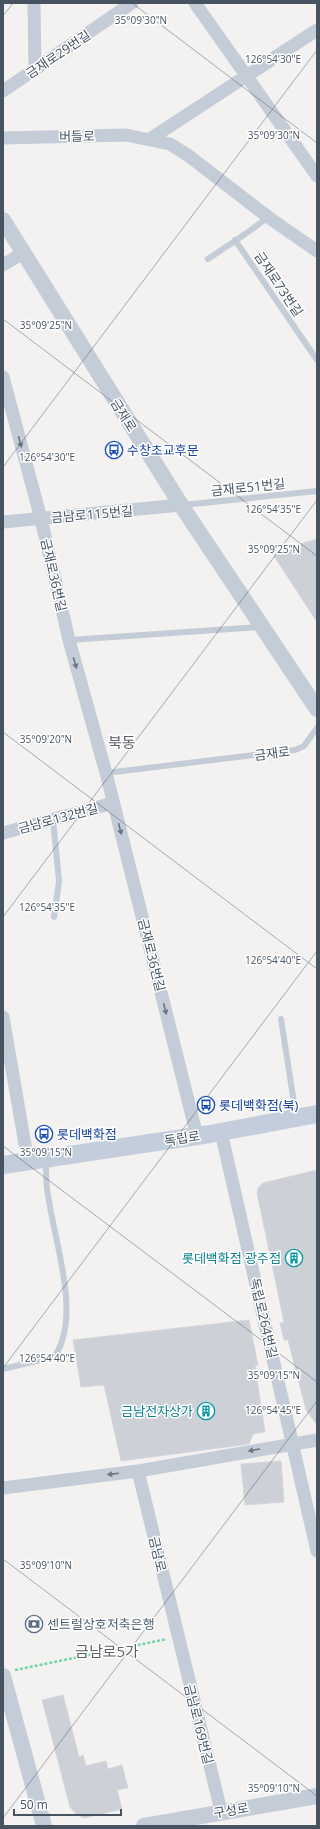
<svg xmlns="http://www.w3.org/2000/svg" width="320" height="1829" viewBox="0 0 320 1829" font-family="'Open Sans','Noto Sans KR',sans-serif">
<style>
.building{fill:#cdd0d6;stroke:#d5d7dd}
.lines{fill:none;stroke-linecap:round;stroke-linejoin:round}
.path{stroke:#71d6ab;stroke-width:2.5;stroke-dasharray:3 2;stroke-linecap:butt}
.service{stroke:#c4ccd7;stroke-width:6}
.minor{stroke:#c4ccd7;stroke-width:13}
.tertiary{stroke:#c4ccd7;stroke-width:16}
.secondary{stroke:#c3cddb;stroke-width:18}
.oneway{fill:#6c7784}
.ticks{fill:none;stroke:#475361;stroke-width:1;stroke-opacity:0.45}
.labels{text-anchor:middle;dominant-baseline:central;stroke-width:3;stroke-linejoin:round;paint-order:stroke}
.street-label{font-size:13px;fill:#475361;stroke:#fff}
.transit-label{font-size:13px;fill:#164399;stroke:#fff;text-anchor:start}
.culture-label{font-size:13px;fill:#0d838f;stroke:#fff;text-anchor:end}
.service-label{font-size:13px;fill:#4e5e75;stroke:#fff;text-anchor:start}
.quarter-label{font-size:15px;fill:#5d6167;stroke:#fff}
.ticks-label{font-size:10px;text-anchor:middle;fill:#475361;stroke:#fff;stroke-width:3;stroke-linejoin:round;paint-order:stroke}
</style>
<rect width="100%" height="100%" fill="#f4f1f1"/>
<!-- building -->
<path class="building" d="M 317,539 L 317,622 L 274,556 L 287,548 Z
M 317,1170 L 317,1425 L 306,1410 L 288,1340 L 284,1340 L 280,1323 L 284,1322 L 257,1193 L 258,1188 L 263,1183 Z
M 249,1320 L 258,1365 L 255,1366 L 265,1432 L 253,1434 L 249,1444 L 121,1461 L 104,1385 L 81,1387 L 73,1340 Z
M 281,1461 L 284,1502 L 245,1505 L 241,1464 Z
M 63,1695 L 79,1757 L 83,1755 L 86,1766 L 106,1761 L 108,1769 L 122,1765 L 128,1788 L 117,1790 L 122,1809 L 84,1818 L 76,1814 L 70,1807 L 42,1700 Z"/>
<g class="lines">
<!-- path -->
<path class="path" d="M 15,1670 L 167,1639"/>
<!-- service -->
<path class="service" d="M 235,240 L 317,360
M 208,259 C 228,245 249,233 268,217
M 183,505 L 317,491
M 69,640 L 260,627
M 106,773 L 295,750 L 304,746 L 317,728
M 53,819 L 59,881 L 54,917
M 281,1019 L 296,1116
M 3,1369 L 44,1359 L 56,1354 C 82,1313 52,1234 47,1188 C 46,1179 46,1170 46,1161"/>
<!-- minor -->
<path class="minor" d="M 34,3 L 35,70
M 195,3 L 317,176
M 3,91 L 132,3
M 3,138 L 126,135 L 170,144 L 189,156 L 268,217 L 317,251
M 150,139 L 317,30
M 3,265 L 23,253
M 3,377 L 41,519 L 69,640 L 106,773 L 197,1136
M 3,522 L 181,505
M 3,833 L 113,803
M 3,1017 L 28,1162
M 221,1132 L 317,1551
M 138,1471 L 221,1811
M 3,1488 L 138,1471 L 317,1440"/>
<!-- tertiary -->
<path class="tertiary" d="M 3,220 L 181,505 L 317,709
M 3,1676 L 44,1826
M 144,1826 L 317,1796"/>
<!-- secondary -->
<path class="secondary" d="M 3,1165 L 210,1134 L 317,1114"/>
</g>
<!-- one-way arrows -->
<defs><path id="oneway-solid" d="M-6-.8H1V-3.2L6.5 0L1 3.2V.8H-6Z"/></defs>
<g class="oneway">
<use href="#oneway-solid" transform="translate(20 442) rotate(75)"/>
<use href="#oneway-solid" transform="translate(75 663) rotate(74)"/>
<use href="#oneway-solid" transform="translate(120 829) rotate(76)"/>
<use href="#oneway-solid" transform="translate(165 1009) rotate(76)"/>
<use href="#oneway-solid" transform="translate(254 1450) rotate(170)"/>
<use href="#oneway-solid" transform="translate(113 1474) rotate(173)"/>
</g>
<!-- ticks -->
<path class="ticks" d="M 132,3 L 317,143M 3,16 L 13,3M 3,319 L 317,556M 3,467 L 317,50M 3,732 L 317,969M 3,917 L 317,500M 3,1146 L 317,1382M 3,1368 L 317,951M 3,1559 L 317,1796M 3,1818 L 317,1401"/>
<!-- icons -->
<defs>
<symbol id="bus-ring" viewBox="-11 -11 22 22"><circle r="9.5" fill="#fff" stroke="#1a4fb4" stroke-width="1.5"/><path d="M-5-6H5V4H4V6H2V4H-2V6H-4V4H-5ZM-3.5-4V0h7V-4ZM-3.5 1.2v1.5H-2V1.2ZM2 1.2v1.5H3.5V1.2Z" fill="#1a4fb4"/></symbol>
<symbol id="building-ring" viewBox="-11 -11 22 22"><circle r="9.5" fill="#fff" stroke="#0f9aa8" stroke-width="1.5"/><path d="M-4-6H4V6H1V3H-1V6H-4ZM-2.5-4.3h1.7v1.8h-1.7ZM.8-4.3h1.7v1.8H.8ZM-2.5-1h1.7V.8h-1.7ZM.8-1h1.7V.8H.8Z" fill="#0f9aa8"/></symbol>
<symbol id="bank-ring" viewBox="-11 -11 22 22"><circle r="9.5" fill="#fff" stroke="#5c6f8a" stroke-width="1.5"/><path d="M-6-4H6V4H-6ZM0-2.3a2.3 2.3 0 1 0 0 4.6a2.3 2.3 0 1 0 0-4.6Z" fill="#5c6f8a"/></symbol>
</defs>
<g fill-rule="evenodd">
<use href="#bus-ring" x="104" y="440" width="20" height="20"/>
<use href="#bus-ring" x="196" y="1095" width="20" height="20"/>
<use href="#bus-ring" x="34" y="1124" width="20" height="20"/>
<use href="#building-ring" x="284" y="1248" width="20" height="20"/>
<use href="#building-ring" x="196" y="1401" width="20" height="20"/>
<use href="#bank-ring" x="24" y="1614" width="20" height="20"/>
</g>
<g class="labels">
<!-- street labels -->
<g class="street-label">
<text transform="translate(58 54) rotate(-34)">금재로29번길</text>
<text transform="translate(77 136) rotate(-1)">버들로</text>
<text transform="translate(279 284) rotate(56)">금재로73번길</text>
<text transform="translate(124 415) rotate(58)">금재로</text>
<text transform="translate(248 487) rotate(-6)">금재로51번길</text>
<text transform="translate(92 514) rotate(-5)">금남로115번길</text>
<text transform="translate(54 575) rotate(77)">금재로36번길</text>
<text transform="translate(272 753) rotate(-7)">금재로</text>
<text transform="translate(58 818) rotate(-15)">금남로132번길</text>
<text transform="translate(152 955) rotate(76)">금재로36번길</text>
<text transform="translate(182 1138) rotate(-9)">독립로</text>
<text transform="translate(264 1318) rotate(77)">독립로264번길</text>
<text transform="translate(158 1554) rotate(77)">금남로</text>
<text transform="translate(199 1724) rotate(76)">금남로169번길</text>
<text transform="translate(231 1810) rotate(-10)">구성로</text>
</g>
<!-- transit labels -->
<g class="transit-label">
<text x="127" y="450">수창초교후문</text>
<text x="219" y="1105">롯데백화점(북)</text>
<text x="57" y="1134">롯데백화점</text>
</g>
<!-- culture labels -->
<g class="culture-label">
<text x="281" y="1258">롯데백화점 광주점</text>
<text x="193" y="1411">금남전자상가</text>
</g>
<!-- service labels -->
<g class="service-label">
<text x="47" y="1624">센트럴상호저축은행</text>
</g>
<!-- quarter labels -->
<g class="quarter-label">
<text x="122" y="742">북동</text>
<text x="107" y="1651">금남로5가</text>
</g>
</g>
<g class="ticks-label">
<text x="141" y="24">35°09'30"N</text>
<text x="273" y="63">126°54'30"E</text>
<text x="274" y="139">35°09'30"N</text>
<text x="46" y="329">35°09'25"N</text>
<text x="47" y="461">126°54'30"E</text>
<text x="273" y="513">126°54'35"E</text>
<text x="274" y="553">35°09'25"N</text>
<text x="46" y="743">35°09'20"N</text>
<text x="47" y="911">126°54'35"E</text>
<text x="273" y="964">126°54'40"E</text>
<text x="46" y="1156">35°09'15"N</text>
<text x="47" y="1362">126°54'40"E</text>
<text x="274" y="1379">35°09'15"N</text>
<text x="273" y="1414">126°54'45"E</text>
<text x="46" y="1569">35°09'10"N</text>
<text x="274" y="1792">35°09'10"N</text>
</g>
<!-- border -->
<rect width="320" height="1829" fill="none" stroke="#475361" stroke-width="8"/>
<!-- scale -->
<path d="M14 1809v6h107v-6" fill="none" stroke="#475361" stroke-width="2"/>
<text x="20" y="1809" font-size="12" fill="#475361" stroke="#ffffff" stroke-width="3" paint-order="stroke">50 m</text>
</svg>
